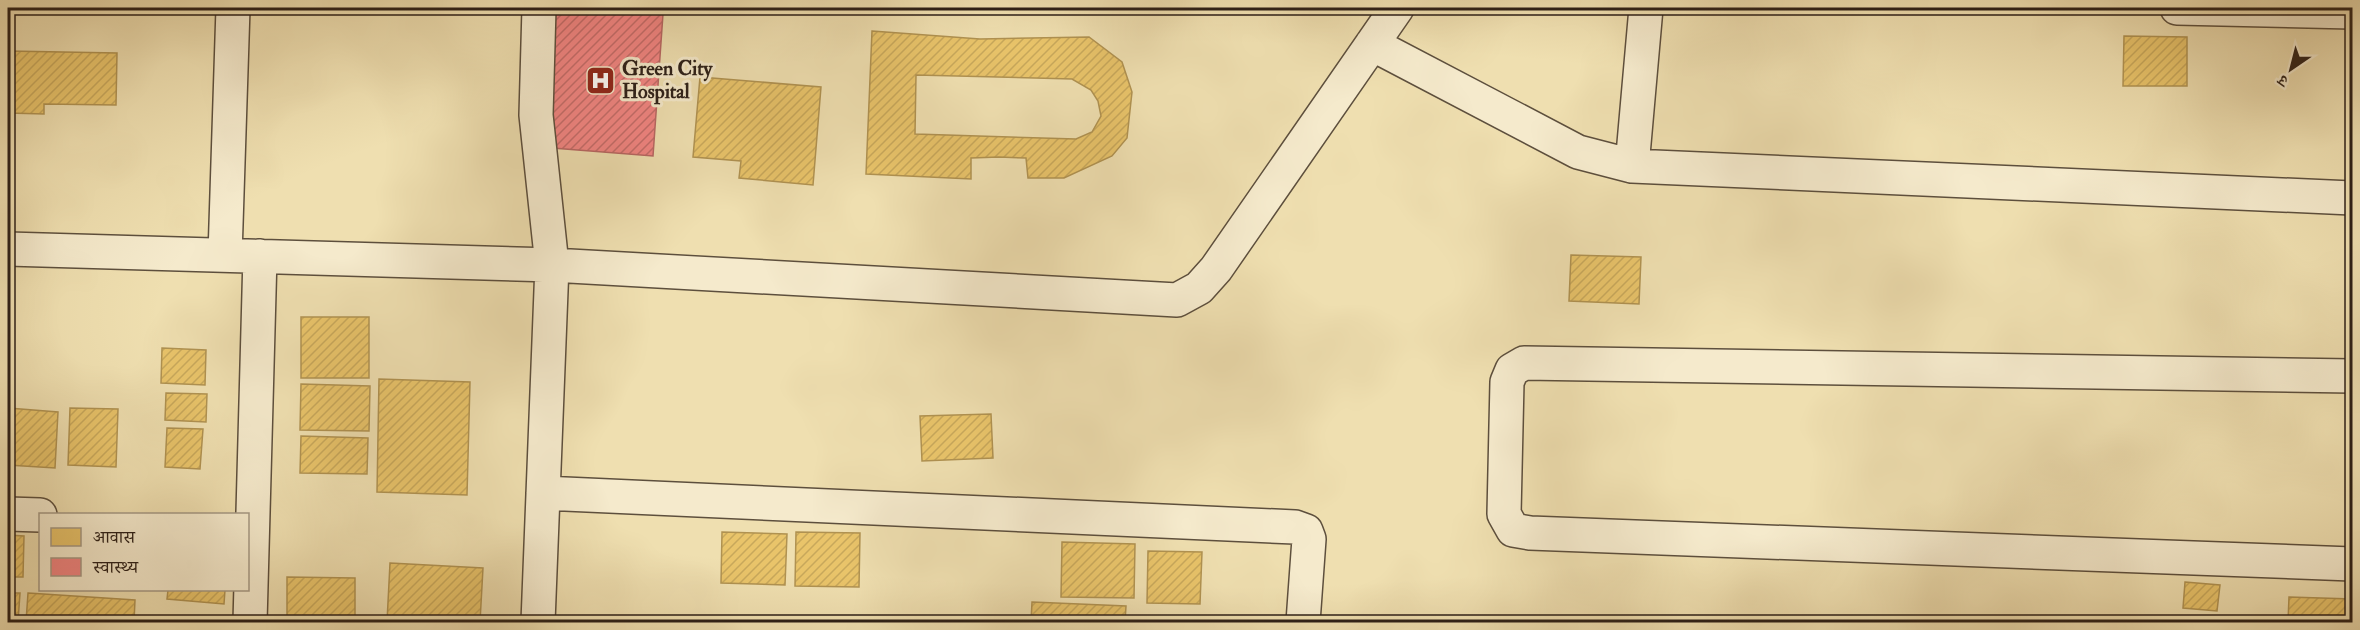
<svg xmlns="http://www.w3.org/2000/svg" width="2360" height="630" viewBox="0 0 2360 630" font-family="'IM FELL Double Pica','Noto Serif Devanagari',serif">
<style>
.homes{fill:url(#homes-hatch);stroke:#b09251;stroke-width:1.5;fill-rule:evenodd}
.health{fill:url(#health-hatch);stroke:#b76662;stroke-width:1.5}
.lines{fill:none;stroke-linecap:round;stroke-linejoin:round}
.minor-casing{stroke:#5d4f3d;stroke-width:36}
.minor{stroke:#f5eacc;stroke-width:33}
.labels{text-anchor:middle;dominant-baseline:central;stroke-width:6;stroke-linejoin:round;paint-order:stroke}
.poi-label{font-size:20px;font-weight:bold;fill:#2c1f17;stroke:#f5eacc;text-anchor:start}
</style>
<defs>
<pattern id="homes-hatch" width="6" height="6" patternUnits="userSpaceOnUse" patternTransform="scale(1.5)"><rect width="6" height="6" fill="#e9c46a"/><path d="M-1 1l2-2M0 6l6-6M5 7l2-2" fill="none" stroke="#c8a85b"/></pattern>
<pattern id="health-hatch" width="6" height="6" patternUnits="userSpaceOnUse" patternTransform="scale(1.5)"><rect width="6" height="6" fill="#f28482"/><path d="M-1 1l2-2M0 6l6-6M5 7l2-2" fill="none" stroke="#c46b69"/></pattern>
</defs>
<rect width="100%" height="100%" fill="#efdfb0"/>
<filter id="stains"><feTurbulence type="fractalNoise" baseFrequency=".00333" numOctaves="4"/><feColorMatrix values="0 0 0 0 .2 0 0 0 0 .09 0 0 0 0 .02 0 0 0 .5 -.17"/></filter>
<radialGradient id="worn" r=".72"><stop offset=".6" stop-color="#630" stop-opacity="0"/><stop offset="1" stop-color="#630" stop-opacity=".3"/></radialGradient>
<!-- homes -->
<path class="homes" d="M 872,31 L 980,39 L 1089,37 L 1122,62 L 1132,92 L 1127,138 L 1112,156 L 1064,178 L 1028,178 L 1026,158 L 999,157 L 971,158 L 971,179 L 866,174 ZM 916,75 L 1072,79 L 1091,90 L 1098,101 L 1101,116 L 1092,132 L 1076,139 L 915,134 Z
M 2124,36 L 2187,37 L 2187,86 L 2123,86 Z
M 8,51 L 117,53 L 116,105 L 44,104 L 44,114 L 8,113 Z
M 700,77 L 821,87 L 813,185 L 739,178 L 741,161 L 693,157 Z
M 1571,255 L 1641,257 L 1639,304 L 1569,301 Z
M 301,317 L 369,317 L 369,378 L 301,378 Z
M 162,348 L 206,350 L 205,385 L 161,383 Z
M 379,379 L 470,382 L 467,495 L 377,492 Z
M 301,384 L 370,386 L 369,431 L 300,430 Z
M 166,393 L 207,394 L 206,422 L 165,420 Z
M 8,408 L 58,412 L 55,468 L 8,465 Z
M 70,408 L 118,409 L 116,467 L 68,465 Z
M 991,414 L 993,458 L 922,461 L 920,416 Z
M 167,428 L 203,429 L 200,469 L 165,467 Z
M 301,436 L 368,438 L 367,474 L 300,473 Z
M 722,532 L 787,534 L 785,585 L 721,583 Z
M 796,532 L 860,533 L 859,587 L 795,586 Z
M 8,535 L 24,536 L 23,577 L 8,577 Z
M 1062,542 L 1135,544 L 1134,598 L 1061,597 Z
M 1148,551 L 1202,552 L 1200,604 L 1147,603 Z
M 390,563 L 483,568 L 480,622 L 387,622 Z
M 287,577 L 355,578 L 355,622 L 287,622 Z
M 2185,582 L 2220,585 L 2217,611 L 2183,608 Z
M 168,590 L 225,590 L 224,604 L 167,599 Z
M 8,593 L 20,593 L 18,622 L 8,622 Z
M 28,593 L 135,600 L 134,622 L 26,622 Z
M 2289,597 L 2352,599 L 2352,622 L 2288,622 Z
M 1032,602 L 1126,606 L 1125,622 L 1031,622 Z"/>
<!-- health -->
<path class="health" d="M 550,8 L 663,14 L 653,156 L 540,147 Z"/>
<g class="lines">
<defs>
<path id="minor" d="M 2177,8 L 2352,12
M 1372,44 L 1578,152 L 1632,166 L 2352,198
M 1632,166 L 1646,8
M 8,249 L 552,265 L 1177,300 L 1199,288 L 1216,269 L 1397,8
M 225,255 L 233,8
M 2352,376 L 1524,363 L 1512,370 L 1507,382 L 1504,514 L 1513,530 L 1530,533 L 2352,564
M 543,493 L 1295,527 L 1306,531 L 1309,539 L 1303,622
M 8,514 L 40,515
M 250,622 L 260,256
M 538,622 L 552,265 L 536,115 L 539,8"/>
</defs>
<!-- minor casing -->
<use href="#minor" class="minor-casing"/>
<!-- minor -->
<use href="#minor" class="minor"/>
</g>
<!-- icons -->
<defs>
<symbol id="hospital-square" viewBox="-11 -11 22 22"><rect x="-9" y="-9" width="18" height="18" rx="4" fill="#8f2418" stroke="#f5eacc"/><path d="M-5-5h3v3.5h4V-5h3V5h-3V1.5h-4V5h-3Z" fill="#fff"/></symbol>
</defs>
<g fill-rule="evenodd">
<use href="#hospital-square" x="584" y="64" width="33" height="33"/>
</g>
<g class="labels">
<!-- poi labels -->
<g class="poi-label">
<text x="622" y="68">Green City<tspan x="622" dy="23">Hospital</tspan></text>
</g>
</g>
<!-- margin -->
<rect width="2360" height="630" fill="none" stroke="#efdfb0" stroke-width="30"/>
<rect x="9" y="9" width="2342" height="612" fill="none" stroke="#2c1f17" stroke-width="3"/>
<rect x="15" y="15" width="2330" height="600" fill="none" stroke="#2c1f17" stroke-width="1.5"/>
<!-- legend -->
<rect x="39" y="513" width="210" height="78" fill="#f5eacc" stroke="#a59984" stroke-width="1.5"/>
<rect x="51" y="528" width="30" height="18" fill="#e9c46a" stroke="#a59984" stroke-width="1.5"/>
<text x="93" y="543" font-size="18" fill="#2c1f17">आवास</text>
<rect x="51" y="558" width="30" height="18" fill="#f28482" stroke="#a59984" stroke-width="1.5"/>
<text x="93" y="573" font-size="18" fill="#2c1f17">स्वास्थ्य</text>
<!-- north arrow -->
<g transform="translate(2291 69) rotate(215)" stroke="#f5eacc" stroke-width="4.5" paint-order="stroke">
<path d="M0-4.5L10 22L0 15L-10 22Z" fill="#2c1f17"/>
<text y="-9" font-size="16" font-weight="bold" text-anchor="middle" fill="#2c1f17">उ</text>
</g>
<rect width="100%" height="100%" filter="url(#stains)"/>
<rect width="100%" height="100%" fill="url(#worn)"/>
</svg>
